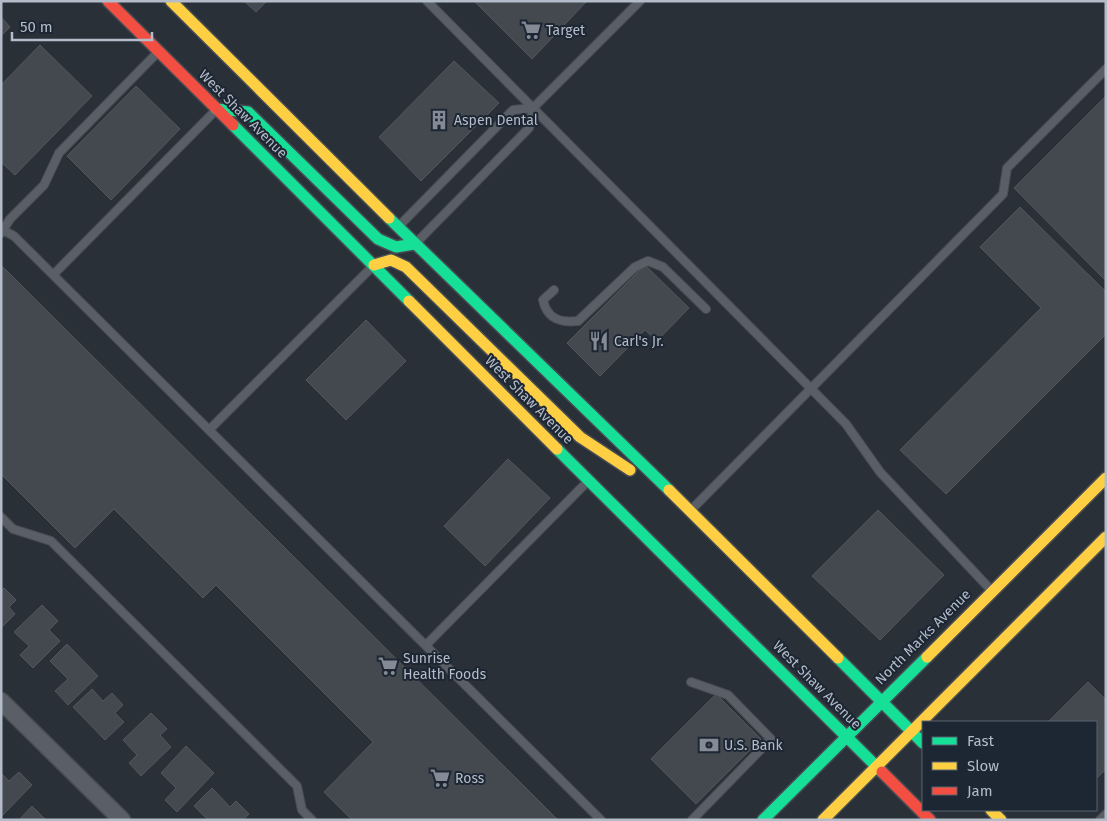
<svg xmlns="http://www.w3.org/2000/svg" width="1107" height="821" viewBox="0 0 1107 821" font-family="'Fira Sans',sans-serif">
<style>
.building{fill:#444950;stroke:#52575f}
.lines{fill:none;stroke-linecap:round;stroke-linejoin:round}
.lane-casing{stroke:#484c53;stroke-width:10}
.street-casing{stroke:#484c53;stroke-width:19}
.fast-casing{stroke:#484c53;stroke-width:14}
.slow-casing{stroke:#484c53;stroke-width:14}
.jam-casing{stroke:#484c53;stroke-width:14}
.lane{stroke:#5a5e66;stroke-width:8}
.street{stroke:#5a5e66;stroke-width:16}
.fast{stroke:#16e098;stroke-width:11}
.slow{stroke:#ffcf43;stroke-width:11}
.jam{stroke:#f24e42;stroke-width:11}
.labels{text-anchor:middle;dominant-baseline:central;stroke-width:4;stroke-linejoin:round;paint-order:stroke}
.poi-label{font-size:14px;fill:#b4bcc9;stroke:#1d2633;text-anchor:start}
.street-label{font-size:14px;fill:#b4bcc9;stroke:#1d2633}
</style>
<rect width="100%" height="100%" fill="#2a3038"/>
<!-- building -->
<path class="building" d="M 244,1 L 267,1 L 256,12 Z
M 474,1 L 587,1 L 532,59 Z
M 1,17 L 10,27 L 1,36 Z
M 40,45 L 92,96 L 15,175 L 1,162 L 1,85 Z
M 454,61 L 499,103 L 421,181 L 379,137 Z
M 136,86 L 180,129 L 111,200 L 67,156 Z
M 1106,96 L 1106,281 L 1014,188 Z
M 1020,207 L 1106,292 L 1106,334 L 946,494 L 900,450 L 1041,308 L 980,247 Z
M 1,265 L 558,820 L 352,820 L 324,792 L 373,742 L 216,585 L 203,598 L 114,509 L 75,548 L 1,474 Z
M 645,265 L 689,308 L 657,341 L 645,330 L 600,376 L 567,343 Z
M 366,320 L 406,361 L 346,420 L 306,380 Z
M 508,459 L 550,498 L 485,566 L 444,526 Z
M 878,510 L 944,575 L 880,640 L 812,576 Z
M 4,588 L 16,600 L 9,607 L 15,614 L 1,628 L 1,591 Z
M 42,605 L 58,621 L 49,630 L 60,641 L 33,668 L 20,655 L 29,646 L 14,632 Z
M 67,644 L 98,676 L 68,705 L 55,691 L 68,679 L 50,661 Z
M 1088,682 L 1106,700 L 1106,769 L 1096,779 L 1096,722 L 1048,722 Z
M 92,689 L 103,701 L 112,693 L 123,705 L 115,713 L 124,722 L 105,740 L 73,707 Z
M 716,694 L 761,739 L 696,804 L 651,759 Z
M 151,713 L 167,729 L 160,735 L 171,747 L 141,776 L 129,763 L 137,755 L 123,740 Z
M 186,746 L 214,773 L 177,812 L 165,800 L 176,788 L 161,773 Z
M 19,772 L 32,785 L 1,817 L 1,773 L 9,781 Z
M 212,788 L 230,807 L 236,801 L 249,814 L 243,820 L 208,820 L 194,806 Z
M 32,806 L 46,820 L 19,820 Z"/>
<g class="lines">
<defs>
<path id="lane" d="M 427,1 L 846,424 L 880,472 L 991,590
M 400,225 L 513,110 L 533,108
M 1,229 L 14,236 L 601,820
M 1,233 L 10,219 L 44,185 L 59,153 L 157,53
M 418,241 L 529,128 L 533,108 L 640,1
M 53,275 L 215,111
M 554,290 L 543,300 C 547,319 560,323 578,321 L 635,267 L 648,261 L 663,267 L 706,309
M 209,430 L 372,267
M 693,508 L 1003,194 L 1007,168 L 1106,69
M 1,517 L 13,529 L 51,541 L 297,786 L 302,810 L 312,820
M 426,645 L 586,483
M 691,682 L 728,695 L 771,739 L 692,820
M 1100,820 L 1106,814"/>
<path id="street" d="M 1,701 L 122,820"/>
<path id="fast" d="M 216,109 L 248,112 L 378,239 L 396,247 L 414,244
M 233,125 L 409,301
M 389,218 L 669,490
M 557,449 L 882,772
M 838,658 L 923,743
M 763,820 L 927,657"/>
<path id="slow" d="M 171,1 L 389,218
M 374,265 L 391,260 L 406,267 L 580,437 L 630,470
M 409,301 L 557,449
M 669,490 L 838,658
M 927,657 L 1106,478
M 991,810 L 1001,820
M 823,820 L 1106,537"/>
<path id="jam" d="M 108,1 L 233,125
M 882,772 L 930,820"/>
</defs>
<!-- lane casing -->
<use href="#lane" class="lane-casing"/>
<!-- street casing -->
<use href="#street" class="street-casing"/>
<!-- fast casing -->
<use href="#fast" class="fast-casing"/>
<!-- slow casing -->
<use href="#slow" class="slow-casing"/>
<!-- jam casing -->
<use href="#jam" class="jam-casing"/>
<!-- lane -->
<use href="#lane" class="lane"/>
<!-- street -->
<use href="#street" class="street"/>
<!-- fast -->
<use href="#fast" class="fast"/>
<!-- slow -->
<use href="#slow" class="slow"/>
<!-- jam -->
<use href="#jam" class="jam"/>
</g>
<!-- icons -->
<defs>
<symbol id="supermarket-bare" viewBox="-9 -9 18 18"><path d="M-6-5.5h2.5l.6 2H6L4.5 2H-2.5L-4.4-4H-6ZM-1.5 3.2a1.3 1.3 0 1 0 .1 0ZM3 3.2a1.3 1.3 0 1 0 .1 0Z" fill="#848b96" stroke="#1d2633" stroke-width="2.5" paint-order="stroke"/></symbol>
<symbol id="building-bare" viewBox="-9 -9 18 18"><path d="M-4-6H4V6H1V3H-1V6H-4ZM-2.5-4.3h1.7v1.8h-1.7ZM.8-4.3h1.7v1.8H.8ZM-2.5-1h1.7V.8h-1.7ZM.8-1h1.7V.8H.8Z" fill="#848b96" stroke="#1d2633" stroke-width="2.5" paint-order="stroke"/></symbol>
<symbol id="restaurant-bare" viewBox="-9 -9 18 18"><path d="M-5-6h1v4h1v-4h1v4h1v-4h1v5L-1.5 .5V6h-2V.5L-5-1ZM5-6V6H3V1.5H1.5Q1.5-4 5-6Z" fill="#848b96" stroke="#1d2633" stroke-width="2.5" paint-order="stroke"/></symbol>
<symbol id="bank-bare" viewBox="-9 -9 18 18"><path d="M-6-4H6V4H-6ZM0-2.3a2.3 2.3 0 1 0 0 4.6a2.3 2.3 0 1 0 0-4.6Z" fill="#848b96" stroke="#1d2633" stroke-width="2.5" paint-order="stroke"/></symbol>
</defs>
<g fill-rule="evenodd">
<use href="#supermarket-bare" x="517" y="16" width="28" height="28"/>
<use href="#building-bare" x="425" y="106" width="28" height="28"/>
<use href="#restaurant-bare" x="585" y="327" width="28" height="28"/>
<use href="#supermarket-bare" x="374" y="652" width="28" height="28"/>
<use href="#bank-bare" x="695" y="731" width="28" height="28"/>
<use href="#supermarket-bare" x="426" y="764" width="28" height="28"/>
</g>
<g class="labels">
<!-- poi labels -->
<g class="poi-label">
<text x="546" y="30">Target</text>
<text x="454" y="120">Aspen Dental</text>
<text x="614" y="341">Carl's Jr.</text>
<text x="403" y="658">Sunrise<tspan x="403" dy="16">Health Foods</tspan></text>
<text x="724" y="745">U.S. Bank</text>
<text x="455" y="778">Ross</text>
</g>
<!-- street labels -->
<g class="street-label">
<text transform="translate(243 114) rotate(45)">West Shaw Avenue</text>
<text transform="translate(529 400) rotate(45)">West Shaw Avenue</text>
<text transform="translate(923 637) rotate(-45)">North Marks Avenue</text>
<text transform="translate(817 685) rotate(45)">West Shaw Avenue</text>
</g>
</g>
<!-- border -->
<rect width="1107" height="821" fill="none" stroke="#b4bcc9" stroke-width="5"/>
<!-- legend -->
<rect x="922" y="721" width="175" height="90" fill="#1d2633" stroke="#59626f"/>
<rect x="932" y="737" width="25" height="8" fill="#16e098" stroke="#59626f"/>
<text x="967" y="746" font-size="15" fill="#b4bcc9">Fast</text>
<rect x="932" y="762" width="25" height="8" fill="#ffcf43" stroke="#59626f"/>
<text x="967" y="771" font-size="15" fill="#b4bcc9">Slow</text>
<rect x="932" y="787" width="25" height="8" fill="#f24e42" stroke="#59626f"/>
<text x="967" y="796" font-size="15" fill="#b4bcc9">Jam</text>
<!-- scale -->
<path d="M12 32v8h140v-8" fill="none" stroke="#b4bcc9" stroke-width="2.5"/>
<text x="20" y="32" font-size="15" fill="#b4bcc9" stroke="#1d2633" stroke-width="4" paint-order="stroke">50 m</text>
</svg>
